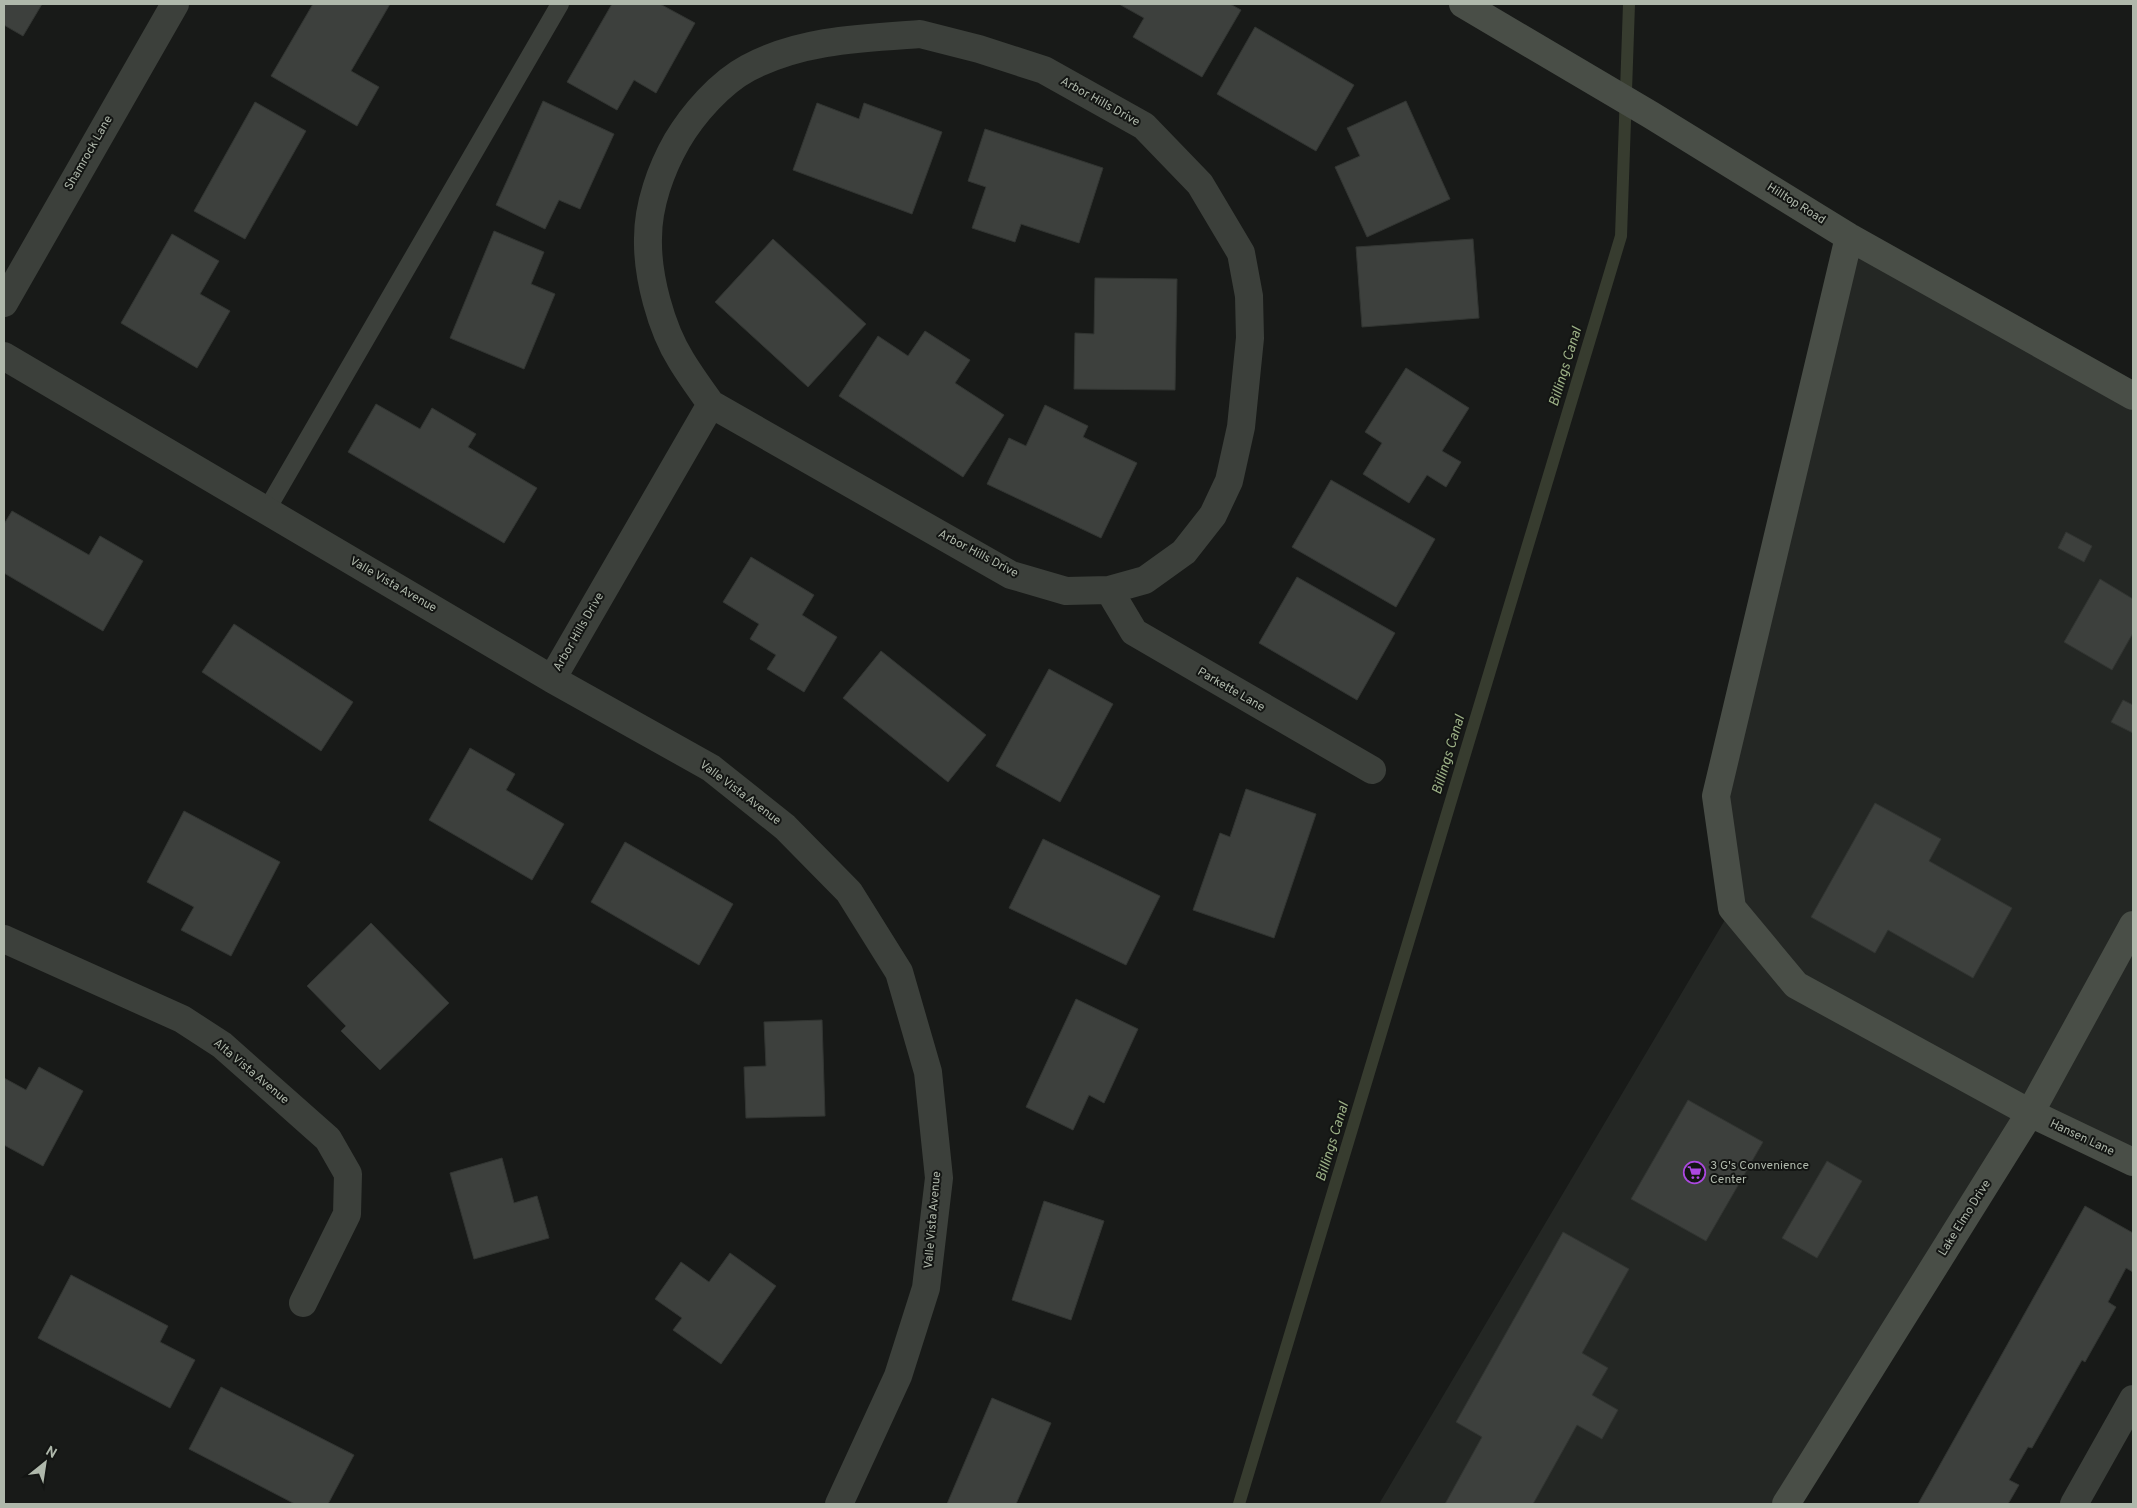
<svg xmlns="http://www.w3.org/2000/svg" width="2137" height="1508" viewBox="0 0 2137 1508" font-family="Overpass,sans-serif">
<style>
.built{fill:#242724}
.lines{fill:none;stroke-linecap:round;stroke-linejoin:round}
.stream{stroke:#373c2f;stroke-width:12}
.building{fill:#3d403d;stroke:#323532}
.lane{stroke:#3c403b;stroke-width:18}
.street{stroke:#3c403b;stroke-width:28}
.secondary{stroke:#494e47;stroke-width:28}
.labels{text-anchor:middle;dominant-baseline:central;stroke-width:4;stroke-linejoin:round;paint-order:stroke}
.street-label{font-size:12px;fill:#afb8ab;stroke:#131513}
.poi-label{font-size:12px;fill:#afb8ab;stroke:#131513;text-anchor:start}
.water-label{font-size:14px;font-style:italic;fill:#9cb086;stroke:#131513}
</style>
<rect width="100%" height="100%" fill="#181a18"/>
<!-- built -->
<path class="built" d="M 1849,237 L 2133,398 L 2133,1162 L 2030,1114 L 1789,1504 L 1379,1504 L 1732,908 L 1716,796 Z"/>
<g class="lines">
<!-- stream -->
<path class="stream" d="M 1239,1504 L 1621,236 L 1629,4"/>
</g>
<!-- building -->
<path class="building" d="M 4,4 L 42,4 L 23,36 L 4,25 Z
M 313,4 L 390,4 L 351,71 L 379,87 L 357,126 L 271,76 Z
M 612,4 L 660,4 L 695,23 L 656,93 L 634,80 L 617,110 L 567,82 Z
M 1119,4 L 1230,4 L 1241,10 L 1202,77 L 1133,37 L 1144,18 Z
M 1255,27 L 1354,85 L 1316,151 L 1217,94 Z
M 543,101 L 614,134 L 580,209 L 559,200 L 545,229 L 496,205 Z
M 1406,101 L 1450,199 L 1367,237 L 1335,167 L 1360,156 L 1347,128 Z
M 255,102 L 306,131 L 245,239 L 194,211 Z
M 817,103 L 859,119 L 864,103 L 942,132 L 912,214 L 793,170 Z
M 985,129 L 1103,168 L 1079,243 L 1021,224 L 1015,242 L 972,228 L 986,187 L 968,181 Z
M 494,231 L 544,252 L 531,284 L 555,294 L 524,369 L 450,338 Z
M 172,234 L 219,261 L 200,294 L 230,311 L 197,368 L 121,323 Z
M 773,239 L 866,324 L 808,387 L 715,302 Z
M 1473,239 L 1479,318 L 1362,327 L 1356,247 Z
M 1095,278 L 1177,279 L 1175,390 L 1074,389 L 1075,333 L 1094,334 Z
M 925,331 L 970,360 L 955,383 L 1004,415 L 963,477 L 839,396 L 878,336 L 908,356 Z
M 1406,368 L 1469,408 L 1442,451 L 1461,462 L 1446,487 L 1427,475 L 1409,503 L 1363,474 L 1382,443 L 1365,432 Z
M 376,404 L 420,429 L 432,408 L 476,434 L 468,447 L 537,488 L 504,543 L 348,452 Z
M 1045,405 L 1088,426 L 1083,437 L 1137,463 L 1101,538 L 987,484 L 1009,438 L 1026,446 Z
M 1331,480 L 1435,539 L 1396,607 L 1292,547 Z
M 12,511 L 89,555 L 100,536 L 143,561 L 103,631 L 4,573 L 4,524 Z
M 2066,532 L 2092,546 L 2084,562 L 2058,548 Z
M 751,557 L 814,595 L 802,615 L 837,637 L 804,692 L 767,669 L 776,655 L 750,639 L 759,624 L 723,602 Z
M 1297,577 L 1395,633 L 1357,700 L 1259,643 Z
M 2100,579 L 2133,599 L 2133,633 L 2112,670 L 2064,642 Z
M 234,624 L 353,702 L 321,751 L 202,672 Z
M 881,651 L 986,735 L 948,782 L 843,698 Z
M 1049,669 L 1113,704 L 1060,802 L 996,766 Z
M 2123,700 L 2133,705 L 2133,733 L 2111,722 Z
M 470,748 L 515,774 L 506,790 L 564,824 L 532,880 L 429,820 Z
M 1246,789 L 1316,814 L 1274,938 L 1193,910 L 1220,833 L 1230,837 Z
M 1875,803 L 1941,839 L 1929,861 L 2012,908 L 1973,978 L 1888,930 L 1875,953 L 1811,917 Z
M 184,811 L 280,862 L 231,956 L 181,930 L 194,907 L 147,882 Z
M 1043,839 L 1160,896 L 1126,965 L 1009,908 Z
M 625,842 L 733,904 L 699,965 L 591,902 Z
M 371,923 L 449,1003 L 380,1070 L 341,1031 L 346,1026 L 307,986 Z
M 1076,999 L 1138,1029 L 1104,1103 L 1089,1095 L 1073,1130 L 1026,1107 Z
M 822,1020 L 825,1116 L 746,1118 L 744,1067 L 766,1066 L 764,1022 Z
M 39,1067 L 83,1091 L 43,1166 L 4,1145 L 4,1078 L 26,1090 Z
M 1688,1100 L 1763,1142 L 1706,1241 L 1631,1199 Z
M 502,1158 L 514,1203 L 537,1196 L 549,1238 L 474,1259 L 450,1173 Z
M 1827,1161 L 1862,1181 L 1817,1258 L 1782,1238 Z
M 1044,1201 L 1104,1221 L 1071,1320 L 1012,1300 Z
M 2085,1206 L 2133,1233 L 2133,1272 L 2126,1268 L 2108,1302 L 2116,1307 L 2085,1362 L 2082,1360 L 2032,1448 L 2028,1447 L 2009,1480 L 2019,1485 L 2008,1504 L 1918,1504 Z
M 1563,1232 L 1629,1269 L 1582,1353 L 1608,1368 L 1592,1395 L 1618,1410 L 1602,1439 L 1577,1425 L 1533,1504 L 1445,1504 L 1482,1437 L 1456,1422 Z
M 730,1253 L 776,1286 L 721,1364 L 673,1330 L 682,1318 L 655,1299 L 681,1262 L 709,1282 Z
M 71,1275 L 168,1326 L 160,1342 L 195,1360 L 170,1408 L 38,1338 Z
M 221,1387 L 354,1455 L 328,1504 L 295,1504 L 189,1449 Z
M 992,1398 L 1051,1423 L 1016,1504 L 947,1504 Z"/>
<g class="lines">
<!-- lane -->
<path class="lane" d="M 266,511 L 560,4"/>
<!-- street -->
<path class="street" d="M 920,34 L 979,49 L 1044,70 L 1144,126 L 1200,184 L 1241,253 L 1249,296 L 1250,338 L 1241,427 L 1229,481 L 1213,515 L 1184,552 L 1145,580 L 1109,590 L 1066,591 L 1011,575 L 711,404 C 701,390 690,375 681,360 C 661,328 647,276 648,238 C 648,205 661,169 677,141 C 693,114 720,83 748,68 C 800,40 862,38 920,34 Z
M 4,303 L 175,4
M 4,356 L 552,679 L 711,768 L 785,827 L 849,892 L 899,972 L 928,1072 L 939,1178 L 926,1288 L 898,1376 L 839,1504
M 1109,590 L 1134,632 L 1372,770
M 552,679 L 711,404
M 4,939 L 182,1019 L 222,1045 L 328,1139 L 348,1174 L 347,1214 L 303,1303
M 2074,1504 L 2133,1399"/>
<!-- secondary -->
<path class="secondary" d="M 1463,4 L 1651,115 L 1849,237 L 2133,396
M 1849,237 L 1716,796 L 1732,908 L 1796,985 L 2030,1113 L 2133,1162
M 1786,1504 L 2030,1113 L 2133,925"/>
</g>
<!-- icons -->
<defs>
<symbol id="supermarket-ring" viewBox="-11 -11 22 22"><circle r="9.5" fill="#131513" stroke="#ac48e1" stroke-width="1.5"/><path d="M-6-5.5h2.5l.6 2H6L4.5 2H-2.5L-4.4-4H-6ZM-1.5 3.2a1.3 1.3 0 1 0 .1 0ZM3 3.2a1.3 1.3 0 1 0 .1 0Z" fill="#ac48e1"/></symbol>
</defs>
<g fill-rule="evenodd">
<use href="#supermarket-ring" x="1682" y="1160" width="25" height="25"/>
</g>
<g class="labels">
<!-- street labels -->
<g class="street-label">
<text transform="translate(1100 102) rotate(29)">Arbor Hills Drive</text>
<text transform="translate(89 153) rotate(-60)">Shamrock Lane</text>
<text transform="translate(1796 204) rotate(32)">Hilltop Road</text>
<text transform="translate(978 554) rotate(28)">Arbor Hills Drive</text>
<text transform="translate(393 585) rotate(30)">Valle Vista Avenue</text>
<text transform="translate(579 632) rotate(-60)">Arbor Hills Drive</text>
<text transform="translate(1231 690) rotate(30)">Parkette Lane</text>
<text transform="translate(740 793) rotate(37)">Valle Vista Avenue</text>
<text transform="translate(251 1072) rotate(40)">Alta Vista Avenue</text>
<text transform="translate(2082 1138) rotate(25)">Hansen Lane</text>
<text transform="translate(1965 1218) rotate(-58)">Lake Elmo Drive</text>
<text transform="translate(933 1220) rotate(-85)">Valle Vista Avenue</text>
</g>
<!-- poi labels -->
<g class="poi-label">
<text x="1710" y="1166">3 G's Convenience<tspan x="1710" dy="14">Center</tspan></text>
</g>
<!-- water labels -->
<g class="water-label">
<text transform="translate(1566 367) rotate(-73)">Billings Canal</text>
<text transform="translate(1449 755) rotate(-73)">Billings Canal</text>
<text transform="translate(1333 1142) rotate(-73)">Billings Canal</text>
</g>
</g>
<!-- border -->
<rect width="2137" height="1508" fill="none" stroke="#afb8ab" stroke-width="10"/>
<!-- north arrow -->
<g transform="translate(45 1463) rotate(30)" stroke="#131513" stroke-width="4" paint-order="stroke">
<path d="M0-4L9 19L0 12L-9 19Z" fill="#afb8ab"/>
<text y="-8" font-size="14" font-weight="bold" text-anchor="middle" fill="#afb8ab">N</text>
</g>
</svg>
